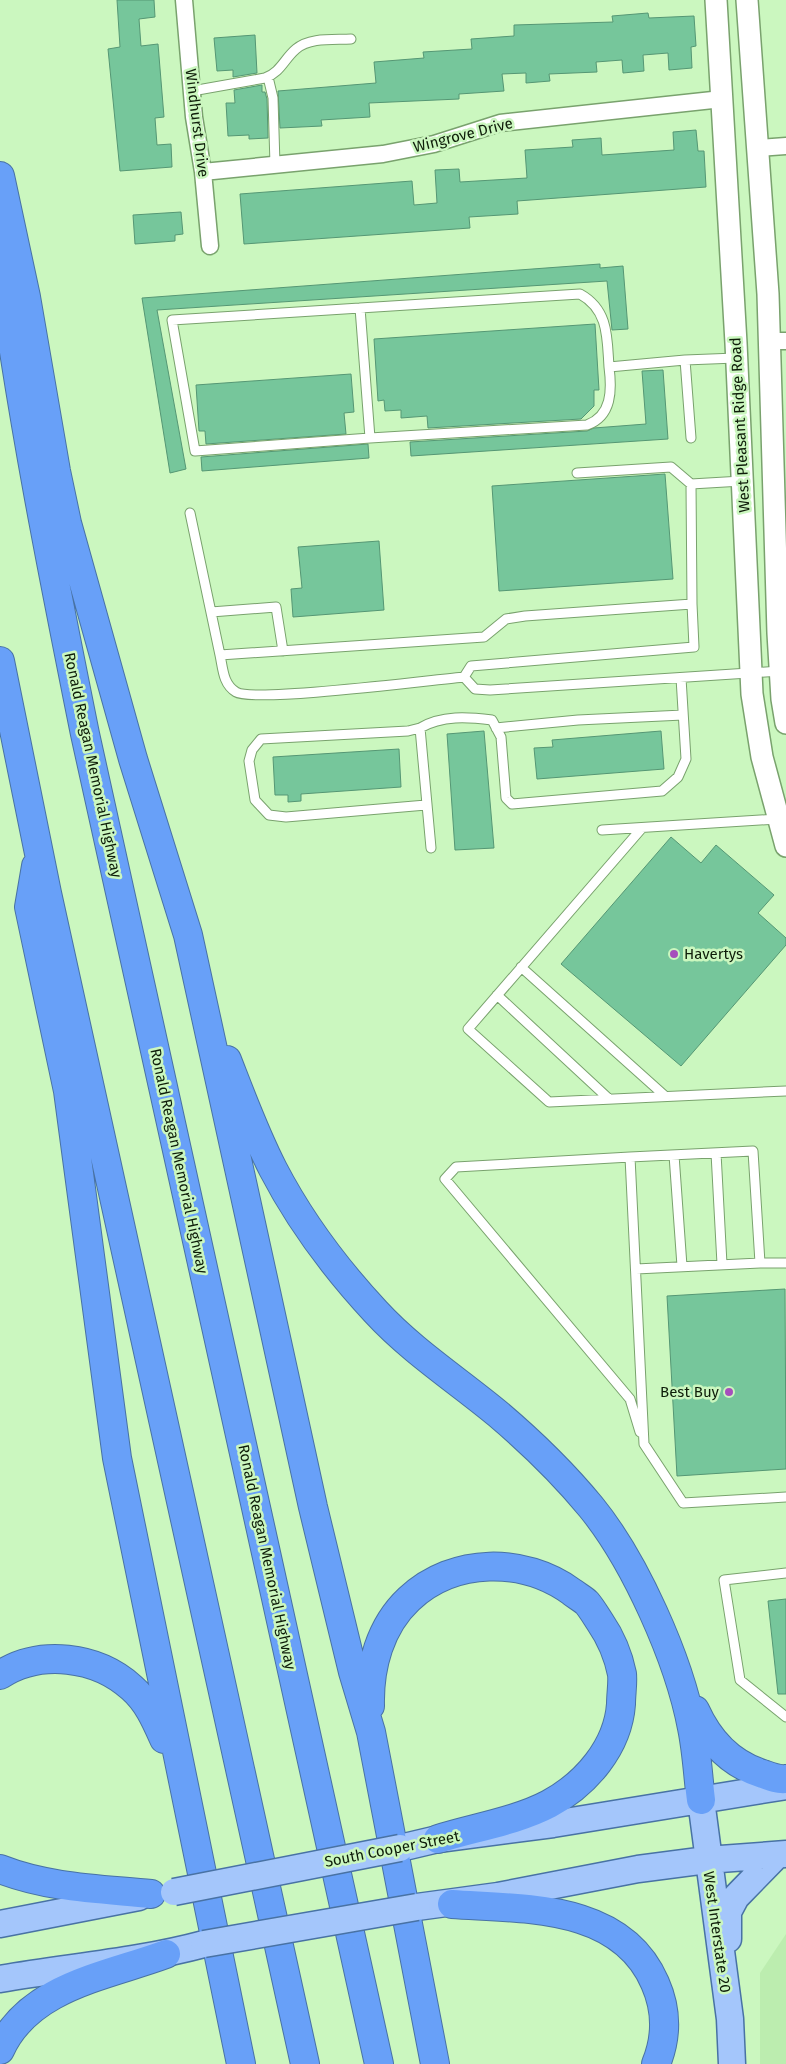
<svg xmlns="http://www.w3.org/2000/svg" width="786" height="2064" viewBox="0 0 786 2064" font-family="'Fira Sans',sans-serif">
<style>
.built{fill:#bcedaf}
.building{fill:#76c69b;stroke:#559774}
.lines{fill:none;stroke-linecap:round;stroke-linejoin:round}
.service-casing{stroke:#79a26d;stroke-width:11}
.minor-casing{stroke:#79a26d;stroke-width:19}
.tertiary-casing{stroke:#79a26d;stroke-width:24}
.primary-casing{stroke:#4872a4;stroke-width:29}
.motorway-casing{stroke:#4872a4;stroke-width:30}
.service{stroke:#fff;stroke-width:9}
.minor{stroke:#fff;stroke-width:16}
.tertiary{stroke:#fff;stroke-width:21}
.primary{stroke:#a4c6fb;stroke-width:26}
.motorway{stroke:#68a0f8;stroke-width:28}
.primary-bridge-casing{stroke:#4872a4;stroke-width:29;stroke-linecap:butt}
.primary-bridge{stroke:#a4c6fb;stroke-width:26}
.poi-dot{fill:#a64fbc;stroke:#cbf7bf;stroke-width:2}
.labels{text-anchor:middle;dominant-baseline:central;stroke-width:5;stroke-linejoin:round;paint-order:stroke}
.street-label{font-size:15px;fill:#0e1d09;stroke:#cbf7bf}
.poi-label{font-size:15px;fill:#0e1d09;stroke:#cbf7bf;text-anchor:start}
</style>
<rect width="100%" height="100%" fill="#cbf7bf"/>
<!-- built -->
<path class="built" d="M 786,1934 L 786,2064 L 760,2064 L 760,1973 Z"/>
<!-- building -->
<path class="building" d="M 117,0 L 154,0 L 155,17 L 139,19 L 141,46 L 158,44 L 164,117 L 155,118 L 157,145 L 171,144 L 172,167 L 120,171 L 108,49 L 120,47 Z
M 648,13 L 649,18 L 694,16 L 696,46 L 691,47 L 692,68 L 669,70 L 668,53 L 643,55 L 644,71 L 623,73 L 622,60 L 596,62 L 597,72 L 549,74 L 550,81 L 526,83 L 526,73 L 502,74 L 504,91 L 459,94 L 459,99 L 369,103 L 370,117 L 321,120 L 322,126 L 280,128 L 278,91 L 376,83 L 374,62 L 424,58 L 423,52 L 472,49 L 471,39 L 514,36 L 514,25 L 613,22 L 612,16 Z
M 255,35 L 257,73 L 233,77 L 233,70 L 217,71 L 214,38 Z
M 262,85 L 262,92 L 265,92 L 267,99 L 268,138 L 249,139 L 249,135 L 228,136 L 226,103 L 235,103 L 234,90 Z
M 696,130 L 698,151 L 704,151 L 706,187 L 517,201 L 518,214 L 469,217 L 470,228 L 244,244 L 240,194 L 412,181 L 414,205 L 437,203 L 435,170 L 459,169 L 460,182 L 527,178 L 525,150 L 573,147 L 572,140 L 601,138 L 602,155 L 674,150 L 673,132 Z
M 181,212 L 183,234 L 175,235 L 175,241 L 135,244 L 133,215 Z
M 600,264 L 600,268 L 623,266 L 628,329 L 612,330 L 607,281 L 157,310 L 186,469 L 170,473 L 142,298 Z
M 595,324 L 599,390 L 594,390 L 594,406 L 581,419 L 428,428 L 427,416 L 401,418 L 401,410 L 385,411 L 384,400 L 378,401 L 374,339 Z
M 663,370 L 668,439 L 411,456 L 410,442 L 587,431 L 594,428 L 646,424 L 642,371 Z
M 351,374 L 354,412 L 344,413 L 346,434 L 206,444 L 205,431 L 199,431 L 196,385 Z
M 368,444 L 369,458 L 202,471 L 201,457 Z
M 665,474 L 673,579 L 499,591 L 492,486 Z
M 379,541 L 384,610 L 293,617 L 291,589 L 302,588 L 298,547 Z
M 484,731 L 494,848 L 455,850 L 447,734 Z
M 661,731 L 664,769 L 537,779 L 534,748 L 553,747 L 552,740 Z
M 399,749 L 401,787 L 301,794 L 301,801 L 288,802 L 288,795 L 275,795 L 273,757 Z
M 671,837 L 701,863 L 716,845 L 774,895 L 758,913 L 786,938 L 786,945 L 681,1066 L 561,964 Z
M 785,1289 L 786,1469 L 677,1476 L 667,1296 Z
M 786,1599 L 786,1694 L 778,1694 L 768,1601 Z"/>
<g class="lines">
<defs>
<path id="service" d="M 268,77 L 273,98 L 275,165
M 192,91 L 265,78 C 281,72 284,59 296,49 C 310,37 334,40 351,39
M 360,308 L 172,320 L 195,451 L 370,438
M 609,367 C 612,390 612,416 587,425 L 370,438 L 360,308 L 580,294 C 609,310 607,338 609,367 L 685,360
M 691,438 L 685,360 L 736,358
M 577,473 L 671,467 L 691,484
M 190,513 L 220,655 L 484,637 L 506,619 L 525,616 L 692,604 L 691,484 L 742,481
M 211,612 L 276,607 L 283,651
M 220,655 C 223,669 223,684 236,692 C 254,703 431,680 464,677 L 471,666 L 694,647 L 692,604
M 464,677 L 475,689 L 490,690 L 780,671
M 420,728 L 408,731 L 261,739 L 252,750 L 249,761 L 255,800 L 269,815 L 286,817 L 426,805
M 496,728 L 578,720 L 683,715
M 642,828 L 468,1029 L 549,1102 L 786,1091
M 602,830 L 777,819
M 431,848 L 420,728 C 442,715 468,717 492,720 L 501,737 L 506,798 L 512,804 L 662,791 L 678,777 L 686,759 L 681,678
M 521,967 L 665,1096
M 497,995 L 609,1099
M 716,1153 L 722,1264
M 674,1155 L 682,1266
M 630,1157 L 456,1167 L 445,1179 L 630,1399 L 640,1432
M 786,1263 L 760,1263 L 753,1151 L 630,1157 L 644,1444 L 683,1503 L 786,1497
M 636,1269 L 760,1263
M 786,1573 L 724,1580 L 740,1680 L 786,1717"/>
<path id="minor" d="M 184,0 L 194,117 L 203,172 L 210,246
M 758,148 L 786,146
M 203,172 L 383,154 L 434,144 L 500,123 L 722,99
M 770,341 L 786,341"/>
<path id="tertiary" d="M 716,0 L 736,343 L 752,694 L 762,757 L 786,846
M 747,0 L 768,294 L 778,633 L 782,699 L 786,723"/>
<path id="primary" d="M 701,1800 L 730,2019 L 732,2064
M 400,1848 L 438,1839 L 553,1824 L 786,1786
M 417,1907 L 498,1896 L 638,1869 L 707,1860 L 786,1854
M 0,1924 L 139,1897
M 728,1939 L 728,1912 L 736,1897 L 776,1856
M 0,1979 C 68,1967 137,1962 204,1944"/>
<path id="motorway" d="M 0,176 L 26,297 L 56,471 L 67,523 L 133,759 L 188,935 L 313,1507 L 353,1672 L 371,1732 L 435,2064
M 0,254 C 21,415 53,575 85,734 L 379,2064
M 0,661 L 47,893 L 305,2064
M 36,866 L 29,907 L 68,1091 L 117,1458 L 241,2064
M 227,1060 C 241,1096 255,1134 273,1169 C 300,1221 336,1269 376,1312 C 412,1351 457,1380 498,1414 C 531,1442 563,1473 591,1507 C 635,1561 679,1659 692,1728 C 697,1752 698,1777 701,1800
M 0,1675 C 40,1649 97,1656 132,1688 C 148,1702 156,1721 164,1739
M 370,1706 C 369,1667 380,1626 409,1599 C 454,1557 524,1557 572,1592 C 577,1596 583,1599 587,1603 C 592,1609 596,1616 600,1622 C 611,1638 618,1654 622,1674 C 623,1683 621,1694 621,1704 C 618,1747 586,1784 549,1804 C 517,1821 473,1828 438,1839
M 695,1710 C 709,1741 730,1764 763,1774 C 771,1777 778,1780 786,1779
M 0,1869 C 48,1888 101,1889 151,1894
M 452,1904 C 525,1909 621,1904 655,1983 C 667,2010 667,2037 656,2064
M 0,2050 C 29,1986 107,1976 166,1954"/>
</defs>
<!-- service casing -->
<use href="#service" class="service-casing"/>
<!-- minor casing -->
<use href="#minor" class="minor-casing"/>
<!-- tertiary casing -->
<use href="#tertiary" class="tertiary-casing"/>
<!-- primary casing -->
<use href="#primary" class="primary-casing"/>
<!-- motorway casing -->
<use href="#motorway" class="motorway-casing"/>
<!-- service -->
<use href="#service" class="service"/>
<!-- minor -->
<use href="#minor" class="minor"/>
<!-- tertiary -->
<use href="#tertiary" class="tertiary"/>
<!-- primary -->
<use href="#primary" class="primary"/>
<!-- motorway -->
<use href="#motorway" class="motorway"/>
<defs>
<path id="primary-bridge" d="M 174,1892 L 400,1848
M 204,1944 L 417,1907"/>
</defs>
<!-- primary-bridge casing -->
<use href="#primary-bridge" class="primary-bridge-casing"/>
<!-- primary-bridge -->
<use href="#primary-bridge" class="primary-bridge"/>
</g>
<!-- markers -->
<g class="poi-dot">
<circle cx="674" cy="954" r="5"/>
<circle cx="729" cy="1392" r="5"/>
</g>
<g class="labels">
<!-- street labels -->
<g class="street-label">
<text transform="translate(197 123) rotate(83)">Windhurst Drive</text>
<text transform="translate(463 135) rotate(-14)">Wingrove Drive</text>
<text transform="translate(740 425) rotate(-93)">West Pleasant Ridge Road</text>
<text transform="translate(93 765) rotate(78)">Ronald Reagan Memorial Highway</text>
<text transform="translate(179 1161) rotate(78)">Ronald Reagan Memorial Highway</text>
<text transform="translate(267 1557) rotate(78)">Ronald Reagan Memorial Highway</text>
<text transform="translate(392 1849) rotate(-11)">South Cooper Street</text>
<text transform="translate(717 1932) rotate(82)">West Interstate 20</text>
</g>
<!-- poi labels -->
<g class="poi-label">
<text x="684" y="954">Havertys</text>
<text x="719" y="1392" text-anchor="end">Best Buy</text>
</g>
</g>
</svg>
